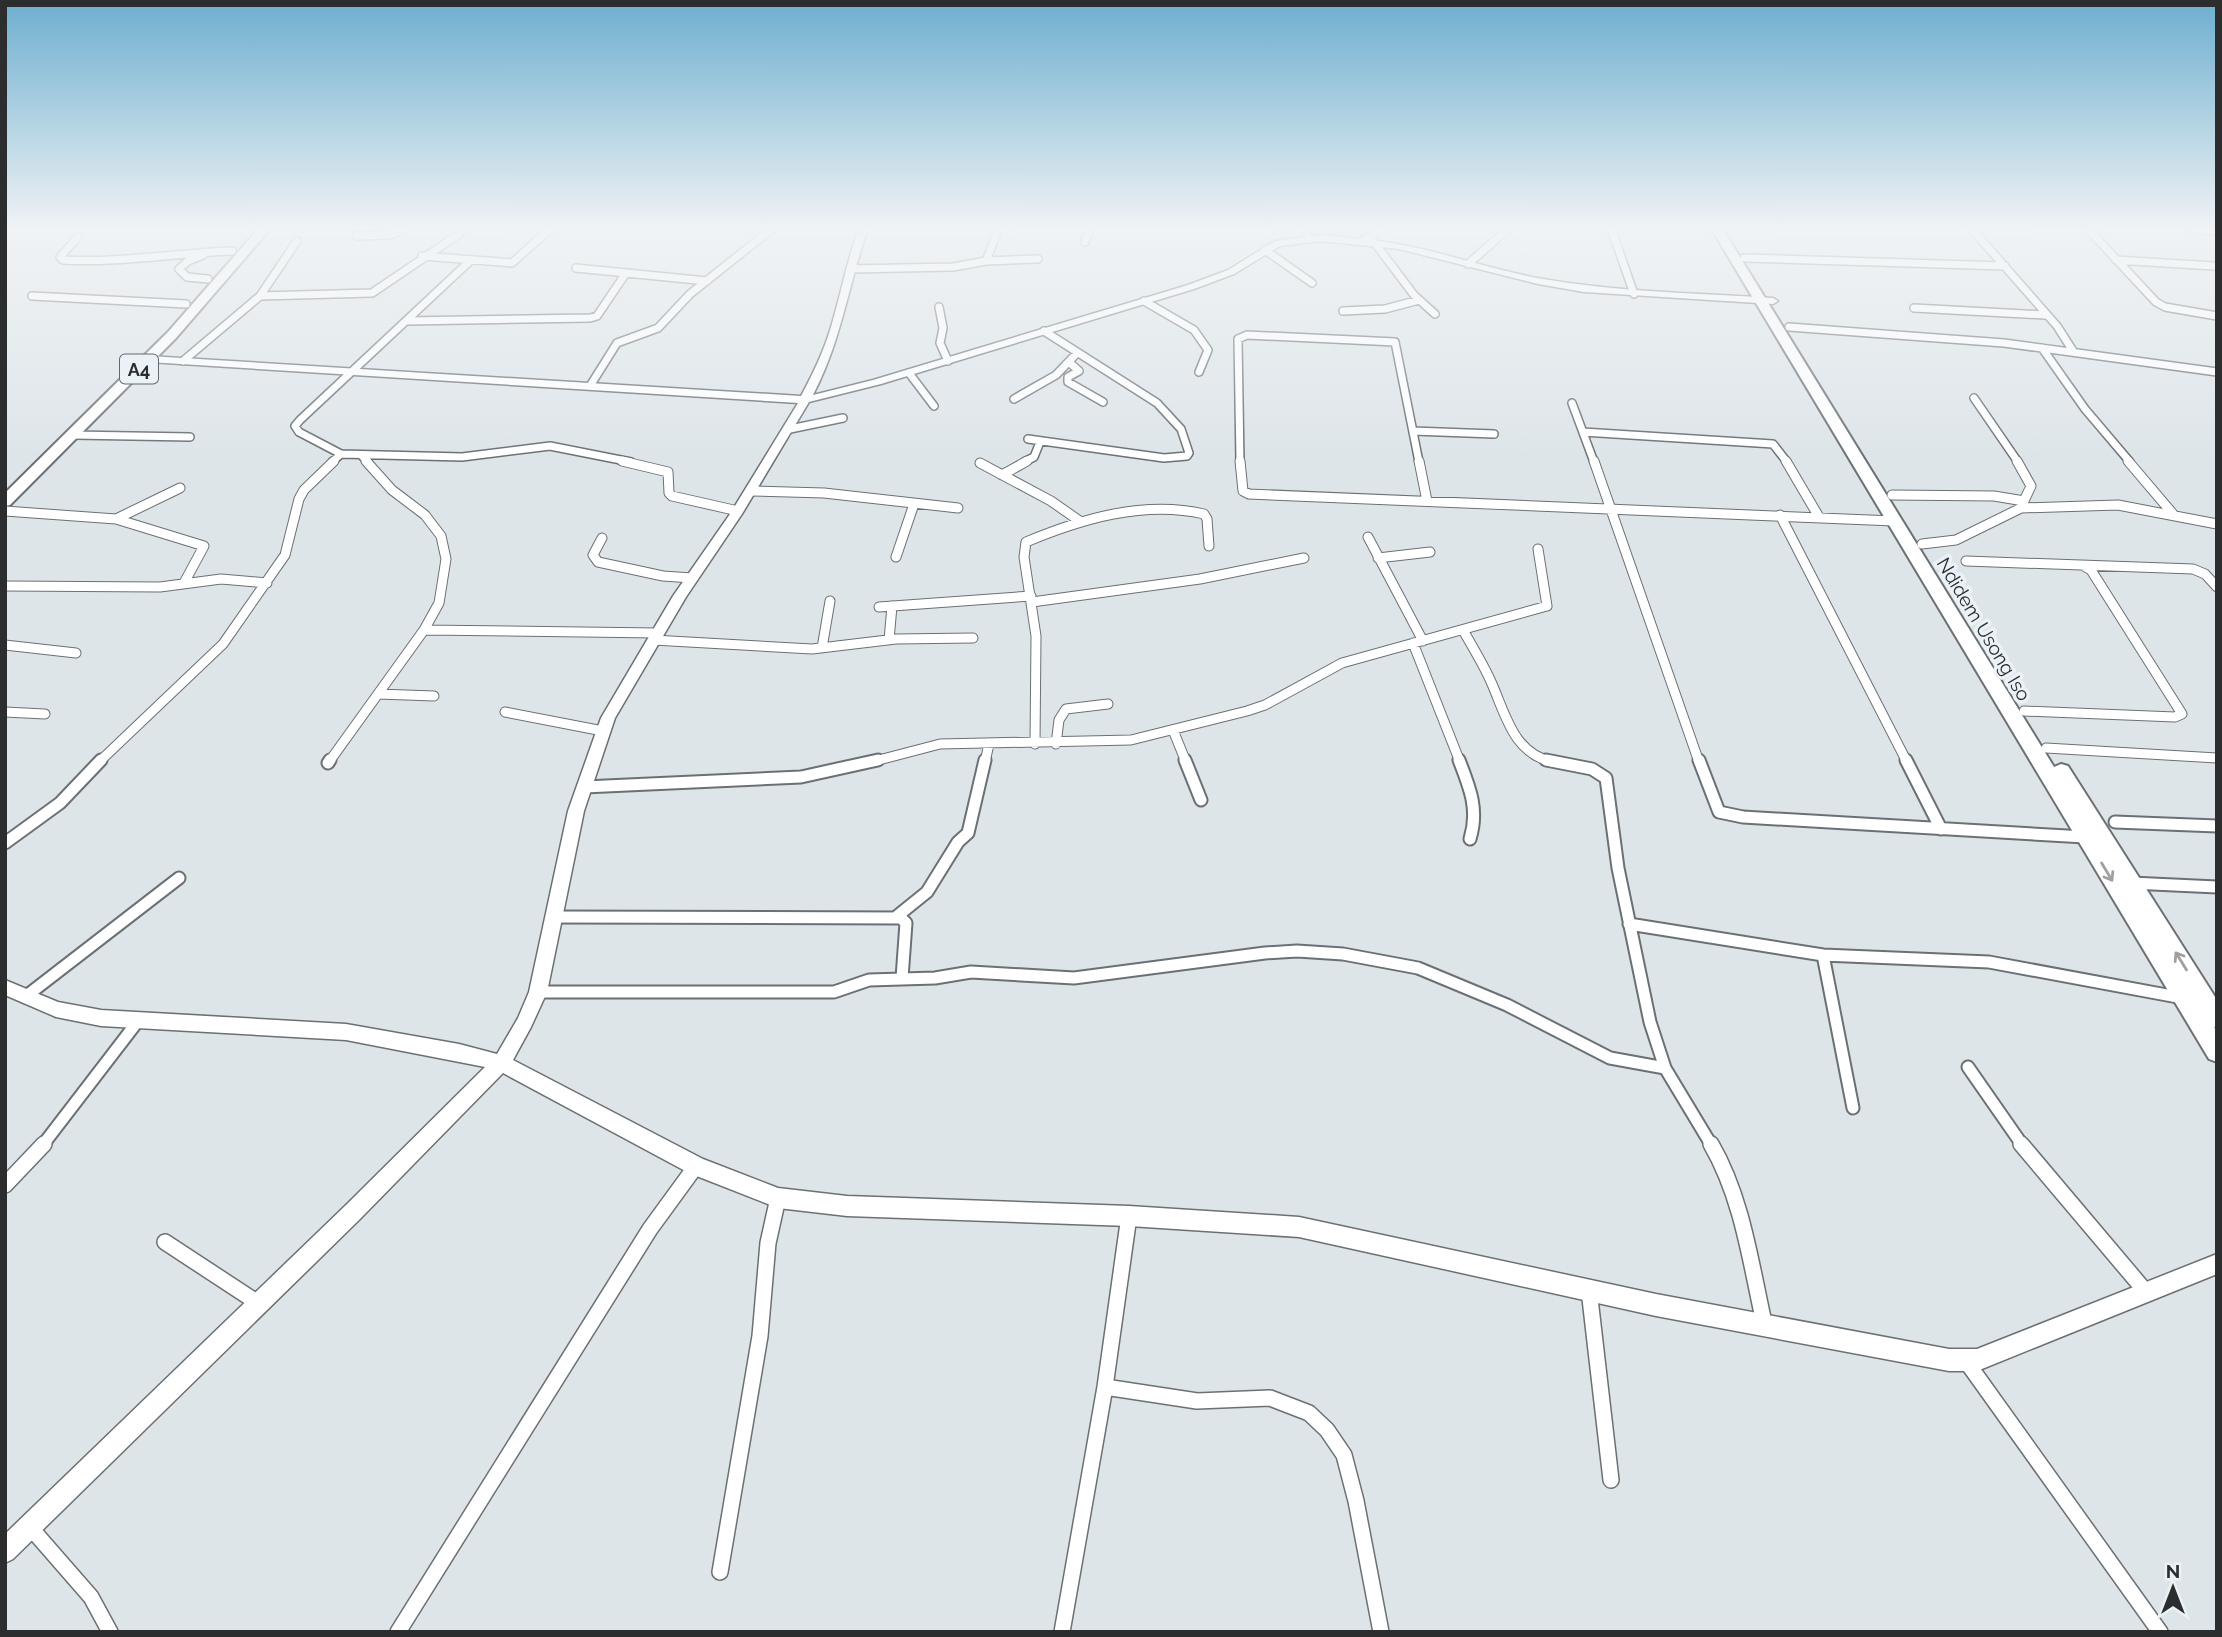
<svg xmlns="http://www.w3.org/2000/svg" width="2222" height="1637" viewBox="0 0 2222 1637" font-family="Raleway,sans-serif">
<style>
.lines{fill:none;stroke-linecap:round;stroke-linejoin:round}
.street-far3-casing{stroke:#6b7075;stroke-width:10}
.street-far2-casing{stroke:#6b7075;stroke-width:11}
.street-far1-casing{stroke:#6b7075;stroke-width:15}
.street-casing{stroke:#6b7075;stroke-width:18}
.secondary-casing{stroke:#6b7075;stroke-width:3}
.highway-casing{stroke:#6b7075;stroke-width:4}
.street-far3{stroke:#fff;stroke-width:7}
.street-far2{stroke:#fff;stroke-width:9}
.street-far1{stroke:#fff;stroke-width:11}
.street{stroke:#fff;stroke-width:15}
.secondary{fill:#fff;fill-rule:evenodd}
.highway{fill:#fff;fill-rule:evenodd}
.oneway{stroke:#a0a0a1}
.labels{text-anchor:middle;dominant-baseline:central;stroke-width:7;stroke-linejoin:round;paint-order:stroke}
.shield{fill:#ebf2f7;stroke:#65686b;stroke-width:2}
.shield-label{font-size:18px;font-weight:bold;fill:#2b2d2f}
.street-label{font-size:19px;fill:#2b2d2f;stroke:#ebf2f7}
</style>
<rect width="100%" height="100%" fill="#dee5e9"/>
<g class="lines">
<defs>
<path id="street-far3" d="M 1304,228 L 1309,238
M 1611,228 L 1634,294
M 1971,228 L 2057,326 L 2073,351
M 2087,228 L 2156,302 L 2165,307 L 2217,316
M 2190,228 L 2217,231
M 357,236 L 390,235 L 406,228
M 78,237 L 60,257 L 63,260 C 119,263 175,253 232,251
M 1085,242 L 1090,228
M 1374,242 L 1414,295 L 1435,314
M 1265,250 L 1312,283
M 203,255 L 188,261 L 179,269 L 187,277 L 208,279
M 422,256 L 512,263 L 551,228
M 1744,258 L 2005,266
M 471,260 L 300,420 L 295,426 L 299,432 L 341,454 L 462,457 L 550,446 L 631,462
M 2116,260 L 2214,266
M 986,261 L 999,228
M 1468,264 L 1509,228
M 576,268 L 707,281
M 850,269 L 953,267 L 986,261 L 1038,259
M 32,296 L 186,304
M 260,296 L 372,293 L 468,228
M 1144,301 L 1194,330 L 1208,350 L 1199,372
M 939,307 L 943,328 L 940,343 L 948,361
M 1914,308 L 2045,315
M 1343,311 L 1385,309 L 1419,300
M 408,321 L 590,318 L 597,316 L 626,273
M 1789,327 L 2004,343 L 2217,372
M 2042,348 L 2085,409 L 2130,462
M 183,361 L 260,296 L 297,241
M 1071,364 L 1079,371 L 1068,377 L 1068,382 L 1103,402
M 909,373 L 934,406
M 590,386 L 617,343 L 658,328 L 690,294 L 773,228
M 1974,398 L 2018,462
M 1014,399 L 1056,375 L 1076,354
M 1572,403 L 1594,462
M 790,429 L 843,418
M 1413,431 L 1494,434
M 1583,432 L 1773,444 L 1787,462
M 73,435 L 190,437
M 1028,439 L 1164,458 L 1187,456 L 1189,453 L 1181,429 L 1157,403 L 1044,331
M 362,456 L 368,462
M 332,462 L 341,454
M 1024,462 L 1034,457 L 1040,442
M 1240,462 L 1238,339 L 1247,335 L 1395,342 L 1419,462"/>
<path id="street-far2" d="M 622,461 L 668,472 L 669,493 L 672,496 L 738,511
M 1240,461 L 1243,491 L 1249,494 L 1894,521
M 1419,461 L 1427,501
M 1594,461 L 1699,762
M 1786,461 L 1819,517
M 2017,461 L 2031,486 L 2022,505
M 2128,461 L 2173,514
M 980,463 L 1051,501 L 1081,522
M 1002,475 L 1027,461
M 751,491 L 824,493 L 958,508
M 1892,495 L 1994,496 L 2024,501
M 5,511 L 116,519 L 204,546 L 184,583
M 1780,515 L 1907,762
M 116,519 L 180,488
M 1368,537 L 1423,641
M 602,538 L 593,555 L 598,562 L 663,576 L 692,578
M 1922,544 L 1956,540 L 2021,508 L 2118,505 L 2217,524
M 896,557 L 914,504
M 1378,558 L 1430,552
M 1966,561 L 2193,569 L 2205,574 L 2217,587
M 5,586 L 160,587 L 221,579 L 267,583
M 1032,602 L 1200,579 L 1304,558
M 879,607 L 1031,596
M 424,630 L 657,633
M 1463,630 C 1473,648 1484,665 1492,684 C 1506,716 1514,754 1553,762
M 653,640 L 812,649 L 896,639 L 973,638
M 889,640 L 892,606
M 1413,643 L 1460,762
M 5,645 L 76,653
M 822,648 L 830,601
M 378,694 L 434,696
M 2024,711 L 2175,717 L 2182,714 L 2091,570 L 2084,566
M 5,712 L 45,714
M 505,712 L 603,731
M 1173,730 L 1186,762
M 1035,744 L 1036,636 L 1024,557 L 1026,542 C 1081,519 1144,500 1204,514 L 1207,519 L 1209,546
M 1056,744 L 1059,720 L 1066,709 L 1108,704
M 2046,748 L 2217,758
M 99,762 L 223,644 L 285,555 L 299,499 L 304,490 L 334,461
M 329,762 L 424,630 L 439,603 L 446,559 L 441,536 L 425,515 L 392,490 L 366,461
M 871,762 L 940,744 L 1131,740 L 1247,711 L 1265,705 L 1342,663 L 1547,606 L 1538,549
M 985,762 L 989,744"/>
<path id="street-far1" d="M 1185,760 L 1201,800
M 1459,760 C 1470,788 1479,810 1470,839
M 1546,760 L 1592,769 L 1606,778 L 1618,868 L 1650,1022 L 1665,1068 L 1712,1146
M 1699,760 L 1719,812 L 1743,817 L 2085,837
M 1906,760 L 1941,829
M 328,763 L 330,760
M 584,787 L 801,777 L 878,760
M 2115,822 L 2217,826
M 5,843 L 60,803 L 101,760
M 2131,883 L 2217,887
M 553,917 L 901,918 L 906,923 L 902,978
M 896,917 L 927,892 L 958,842 L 968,833 L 985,760
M 1629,924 L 1823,955 L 1989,962 L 2183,998
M 1823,955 L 1853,1108
M 538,992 L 834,992 L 869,980 L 935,978 L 971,972 L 1074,978 L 1265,953 L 1297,951 L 1343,954 L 1418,968 L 1507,1005 L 1610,1058 L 1665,1068
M 25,997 L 179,878
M 1968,1067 L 2023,1146
M 42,1146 L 138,1021"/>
<path id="street" d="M 1711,1144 C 1743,1199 1751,1266 1765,1327
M 2021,1144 L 2146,1292
M 5,1185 L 44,1144
M 165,1242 L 258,1303
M 1589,1290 L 1611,1480
M 1966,1361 L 2160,1632
M 1105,1387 L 1197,1401 L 1270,1398 L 1309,1413 L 1327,1430 L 1344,1455 L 1356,1501 L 1381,1632
M 30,1527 L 91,1597 L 110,1632
M 720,1572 L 760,1336 L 768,1243 L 778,1198
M 398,1632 L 650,1229 L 696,1166
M 1062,1632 L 1105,1387 L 1129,1216"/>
<path id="secondary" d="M 859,228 L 868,228 C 848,286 842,339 813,395 L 873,380 L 1188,285 L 1228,270 L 1275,241 L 1321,235 L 1359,239 L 1378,228 L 1389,228 L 1370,240 C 1429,246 1485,269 1543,279 C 1618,292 1696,293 1773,298 L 1778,301 L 1773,304 L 1584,292 L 1538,284 L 1399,249 L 1321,241 L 1280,246 L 1234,274 L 1194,289 L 881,384 L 809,402 L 742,514 L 686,597 L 615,718 L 584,811 L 547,992 L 531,1027 L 513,1060 L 703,1159 L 778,1188 L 847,1196 L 1129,1206 L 1299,1217 L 1656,1294 L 1949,1349 L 1977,1349 L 2217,1254 L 2217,1274 L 1977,1371 L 1949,1371 L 1656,1316 L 1299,1237 L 1129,1226 L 847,1216 L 778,1208 L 689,1173 L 503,1073 L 360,1219 L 13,1559 L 5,1563 L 5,1534 L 346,1205 L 485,1067 L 346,1040 L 101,1026 L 56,1017 L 5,995 L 5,980 L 58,1002 L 101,1010 L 346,1024 L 459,1044 L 497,1054 L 518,1018 L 529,992 L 568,811 L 601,718 L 673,596 L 730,514 L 798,403 L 149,362 L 144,359 L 149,356 L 801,396 C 813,374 824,351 831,327 C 841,294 847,260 859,228 Z"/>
<path id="highway" d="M 259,228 L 271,228 L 176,338 L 10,505 L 5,506 L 5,493 L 168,332 Z
M 1711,228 L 1722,228 L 2054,767 L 2061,764 L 2068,766 L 2217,1000 L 2217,1028 L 2214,1027 L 2217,1032 L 2217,1062 L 2209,1059 Z"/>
</defs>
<!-- street-far3 casing -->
<use href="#street-far3" class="street-far3-casing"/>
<!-- street-far2 casing -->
<use href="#street-far2" class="street-far2-casing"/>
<!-- street-far1 casing -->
<use href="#street-far1" class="street-far1-casing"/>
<!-- street casing -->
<use href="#street" class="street-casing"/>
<!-- secondary casing -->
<use href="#secondary" class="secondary-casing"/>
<!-- highway casing -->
<use href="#highway" class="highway-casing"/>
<!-- street-far3 -->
<use href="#street-far3" class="street-far3"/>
<!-- street-far2 -->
<use href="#street-far2" class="street-far2"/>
<!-- street-far1 -->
<use href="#street-far1" class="street-far1"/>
<!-- street -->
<use href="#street" class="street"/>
<!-- secondary -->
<use href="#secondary" class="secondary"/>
<!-- highway -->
<use href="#highway" class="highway"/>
</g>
<!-- one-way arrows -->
<defs><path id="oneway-shaft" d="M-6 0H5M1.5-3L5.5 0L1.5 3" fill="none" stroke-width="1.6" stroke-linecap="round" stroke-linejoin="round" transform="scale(1.75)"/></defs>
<g class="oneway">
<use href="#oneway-shaft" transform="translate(2107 872) rotate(59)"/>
<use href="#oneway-shaft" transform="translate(2181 961) rotate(-122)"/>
</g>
<!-- sky -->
<linearGradient id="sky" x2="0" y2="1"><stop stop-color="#6daecf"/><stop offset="0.5" stop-color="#f0f3f5"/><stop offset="1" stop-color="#f0f3f5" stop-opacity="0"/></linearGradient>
<rect width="2222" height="457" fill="url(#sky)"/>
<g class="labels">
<!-- shield labels -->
<rect class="shield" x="120" y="354.5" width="38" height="29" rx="5"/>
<g class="shield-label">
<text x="139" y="369">A4</text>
</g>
<!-- street labels -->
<g class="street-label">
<text transform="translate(1984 629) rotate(59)">Ndidem Usong Iso</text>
</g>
</g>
<!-- border -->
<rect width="2222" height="1637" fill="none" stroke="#2b2d2f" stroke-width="14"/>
<!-- north arrow -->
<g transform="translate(2173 1588)" stroke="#ebf2f7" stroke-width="5" paint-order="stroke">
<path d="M0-5L12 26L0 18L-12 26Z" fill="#2b2d2f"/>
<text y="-10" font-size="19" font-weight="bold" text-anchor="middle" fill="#2b2d2f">N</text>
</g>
</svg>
